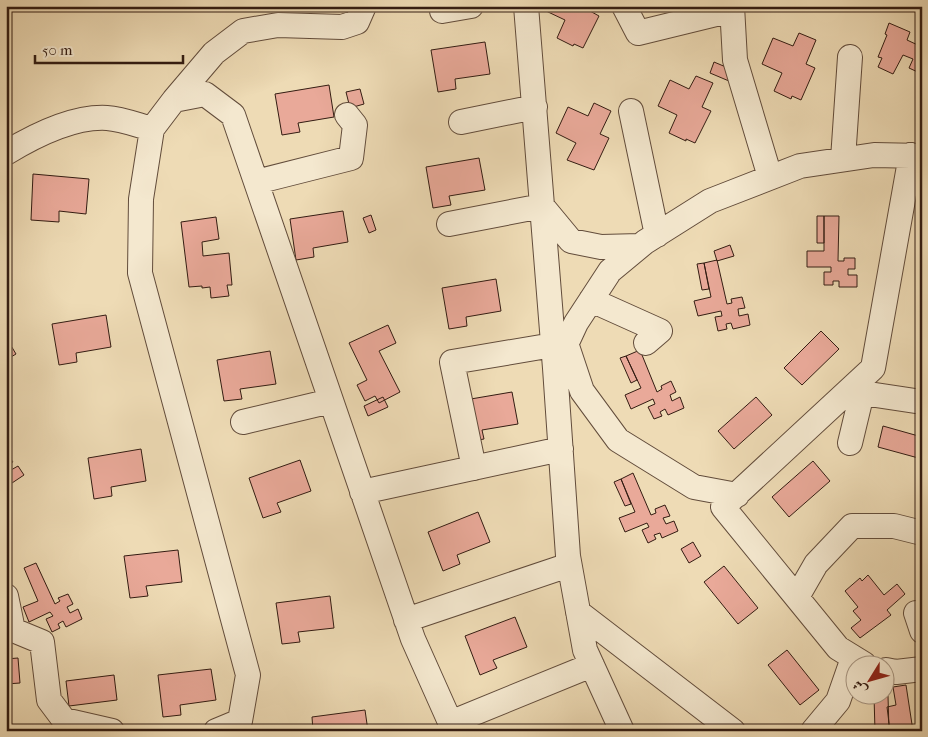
<svg xmlns="http://www.w3.org/2000/svg" width="928" height="737" viewBox="0 0 928 737" font-family="'IM FELL French Canon',Amiri,serif">
<style>
.building{fill:#e9a999;stroke:#331c12}
.lines{fill:none;stroke-linecap:round;stroke-linejoin:round}
.street-casing{stroke:#624c3b;stroke-width:26}
.street{stroke:#f4e8cf;stroke-width:24}
</style>
<rect width="100%" height="100%" fill="#eedbb5"/>
<filter id="stains"><feTurbulence type="fractalNoise" baseFrequency=".004" numOctaves="4"/><feColorMatrix values="0 0 0 0 .2 0 0 0 0 .09 0 0 0 0 .02 0 0 0 .5 -.17"/></filter>
<radialGradient id="worn" r=".72"><stop offset=".6" stop-color="#630" stop-opacity="0"/><stop offset="1" stop-color="#630" stop-opacity=".3"/></radialGradient>
<!-- building -->
<path class="building" d="M 548,6 L 592,6 L 590,11 L 599,16 L 583,48 L 574,44 L 573,46 L 557,38 L 565,20 L 546,11 Z
M 889,23 L 910,32 L 907,40 L 922,47 L 922,74 L 909,68 L 913,59 L 903,55 L 893,74 L 878,67 L 882,58 L 878,57 L 887,35 L 885,34 Z
M 799,33 L 816,40 L 806,64 L 815,68 L 801,100 L 792,96 L 791,99 L 774,91 L 782,73 L 762,64 L 773,38 L 793,46 Z
M 485,42 L 490,74 L 455,79 L 456,89 L 438,92 L 431,50 Z
M 714,62 L 733,70 L 729,81 L 710,73 Z
M 696,76 L 713,83 L 702,107 L 711,111 L 695,143 L 686,139 L 686,141 L 669,133 L 677,115 L 658,106 L 670,80 L 689,89 Z
M 329,85 L 334,117 L 298,123 L 300,132 L 282,135 L 275,94 Z
M 360,89 L 364,104 L 350,108 L 346,92 Z
M 594,103 L 611,111 L 600,134 L 609,138 L 594,170 L 567,160 L 576,143 L 556,133 L 568,107 L 588,116 Z
M 479,158 L 485,190 L 449,196 L 451,205 L 433,208 L 426,167 Z
M 33,174 L 89,179 L 86,214 L 59,211 L 59,222 L 31,220 Z
M 343,211 L 348,242 L 313,248 L 314,257 L 296,260 L 290,219 Z
M 371,215 L 376,230 L 369,233 L 363,218 Z
M 817,216 L 824,216 L 824,243 L 817,243 Z
M 824,216 L 839,216 L 838,261 L 844,261 L 844,258 L 855,258 L 855,269 L 848,269 L 848,275 L 857,275 L 857,287 L 839,287 L 839,281 L 833,281 L 833,285 L 824,285 L 824,272 L 831,272 L 831,267 L 807,267 L 807,251 L 824,251 Z
M 216,217 L 219,239 L 202,242 L 203,256 L 229,253 L 232,285 L 227,285 L 229,296 L 211,298 L 210,287 L 202,288 L 202,286 L 189,287 L 181,222 Z
M 730,245 L 734,256 L 717,261 L 714,251 Z
M 717,260 L 727,304 L 732,303 L 731,299 L 742,297 L 745,308 L 738,309 L 739,316 L 748,314 L 750,325 L 733,329 L 731,323 L 726,324 L 727,329 L 718,331 L 715,317 L 722,316 L 721,311 L 698,316 L 694,301 L 711,297 L 704,263 Z
M 704,263 L 709,289 L 702,290 L 697,264 Z
M 496,279 L 501,311 L 466,317 L 467,326 L 449,329 L 442,288 Z
M 106,315 L 111,347 L 76,353 L 77,362 L 59,365 L 52,324 Z
M 388,325 L 396,343 L 379,351 L 400,392 L 379,403 L 375,396 L 365,401 L 357,385 L 367,380 L 349,343 Z
M 821,331 L 839,349 L 802,385 L 784,368 Z
M 10,344 L 16,354 L 6,360 L 6,346 Z
M 640,350 L 657,392 L 662,389 L 661,386 L 671,381 L 676,392 L 670,395 L 672,401 L 680,397 L 684,408 L 668,415 L 665,409 L 660,412 L 662,416 L 654,419 L 648,407 L 655,404 L 653,399 L 631,409 L 625,395 L 641,388 L 626,356 Z
M 270,351 L 276,384 L 240,389 L 242,399 L 224,401 L 217,360 Z
M 626,356 L 637,380 L 631,383 L 620,358 Z
M 512,392 L 518,424 L 482,430 L 484,439 L 466,442 L 459,401 Z
M 383,397 L 388,407 L 368,416 L 364,406 Z
M 756,397 L 772,415 L 734,449 L 718,431 Z
M 883,426 L 922,437 L 922,459 L 878,447 Z
M 141,449 L 146,481 L 111,487 L 112,496 L 94,499 L 88,458 Z
M 6,453 L 13,462 L 7,465 L 11,470 L 18,466 L 24,475 L 9,485 L 6,480 Z
M 300,460 L 311,491 L 277,503 L 281,512 L 263,518 L 249,478 Z
M 813,461 L 830,481 L 789,517 L 772,497 Z
M 633,473 L 651,515 L 656,513 L 655,509 L 665,505 L 670,516 L 663,518 L 666,524 L 674,521 L 678,531 L 662,538 L 660,533 L 654,535 L 656,539 L 648,543 L 642,530 L 649,527 L 647,523 L 625,532 L 619,518 L 635,512 L 621,479 Z
M 621,479 L 631,504 L 625,506 L 614,482 Z
M 478,512 L 490,542 L 457,555 L 460,564 L 443,571 L 428,532 Z
M 693,542 L 701,556 L 689,563 L 681,549 Z
M 178,550 L 182,582 L 146,586 L 148,596 L 130,598 L 124,556 Z
M 36,563 L 55,604 L 60,601 L 58,598 L 68,594 L 73,604 L 67,607 L 70,613 L 78,609 L 82,619 L 66,627 L 63,621 L 58,624 L 60,628 L 52,632 L 46,619 L 53,616 L 50,612 L 29,622 L 23,607 L 38,601 L 24,568 Z
M 724,566 L 758,608 L 738,624 L 704,582 Z
M 868,575 L 884,595 L 897,584 L 905,594 L 887,610 L 891,615 L 860,638 L 851,628 L 861,620 L 853,611 L 858,607 L 845,591 L 860,578 L 862,581 Z
M 330,596 L 334,628 L 298,632 L 300,642 L 282,644 L 276,603 Z
M 515,617 L 527,647 L 493,660 L 497,668 L 480,675 L 465,636 Z
M 787,650 L 819,690 L 800,705 L 768,665 Z
M 18,658 L 20,683 L 6,684 L 6,659 Z
M 211,669 L 216,700 L 180,705 L 181,715 L 163,717 L 158,675 Z
M 114,675 L 117,700 L 69,706 L 66,681 Z
M 906,685 L 913,731 L 890,731 L 887,707 L 896,705 L 893,687 Z
M 874,696 L 888,696 L 889,731 L 875,731 Z
M 365,710 L 368,731 L 313,731 L 312,717 Z"/>
<g class="lines">
<defs>
<path id="street" d="M 526,6 L 555,368 L 568,556 L 585,650 L 622,731
M 624,6 L 638,33 L 732,10
M 732,6 L 735,60 L 770,177
M 442,11 L 471,6
M 174,100 L 214,53 L 243,31 L 278,25 L 342,27 L 357,22 L 364,6
M 631,111 L 657,235
M 461,122 L 535,107
M 6,153 C 34,136 74,116 107,118 C 122,119 137,125 152,129
M 843,159 L 850,57
M 256,182 L 351,158 L 355,125 L 347,115
M 449,224 L 542,206 L 571,241 L 601,247 L 640,246
M 591,300 L 660,331 L 646,343
M 566,343 L 582,391 L 618,440 L 694,487 L 737,495
M 556,366 L 576,323 L 610,271 L 645,242 L 710,201 L 800,166 L 874,155 L 922,156
M 849,391 L 922,402
M 243,422 L 331,401
M 850,443 L 862,393
M 474,468 L 452,362 L 553,345
M 362,492 L 561,449
M 6,596 L 13,630 L 42,642 L 49,700 L 64,720 L 112,731
M 797,597 L 816,564 L 852,526 L 894,526 L 922,533
M 578,612 L 733,731
M 916,613 L 922,631
M 406,620 L 569,565
M 864,664 L 838,648 L 723,507 L 873,368 L 911,155
M 886,670 L 896,672 L 922,669
M 450,723 L 592,665
M 216,731 L 240,721 L 248,675 L 140,273 L 141,199 L 152,129 L 174,100 L 205,94 L 233,115 L 413,639 L 454,731
M 813,731 L 838,701 L 853,658"/>
</defs>
<!-- street casing -->
<use href="#street" class="street-casing"/>
<!-- street -->
<use href="#street" class="street"/>
</g>
<!-- margin -->
<rect width="928" height="737" fill="none" stroke="#eedbb5" stroke-width="25"/>
<rect x="8" y="8" width="913" height="722" fill="none" stroke="#331c12" stroke-width="2.5"/>
<rect x="12" y="12" width="903" height="712" fill="none" stroke="#331c12"/>
<!-- north arrow -->
<g transform="translate(870 680) rotate(233)"><circle r="24" fill="#f4e8cf" stroke="#a79683"/>
<path d="M0-4L9 19L0 12L-9 19Z" fill="#8f2418"/>
<text y="-8" font-size="14" font-weight="bold" text-anchor="middle" fill="#331c12">ش</text>
</g>
<!-- scale -->
<path d="M35 55v8h148v-8" fill="none" stroke="#331c12" stroke-width="2.5"/>
<text x="42" y="55" font-size="15" fill="#331c12" stroke="#f4e8cf" stroke-width="4" paint-order="stroke">50 m</text>
<rect width="100%" height="100%" filter="url(#stains)"/>
<rect width="100%" height="100%" fill="url(#worn)"/>
</svg>
